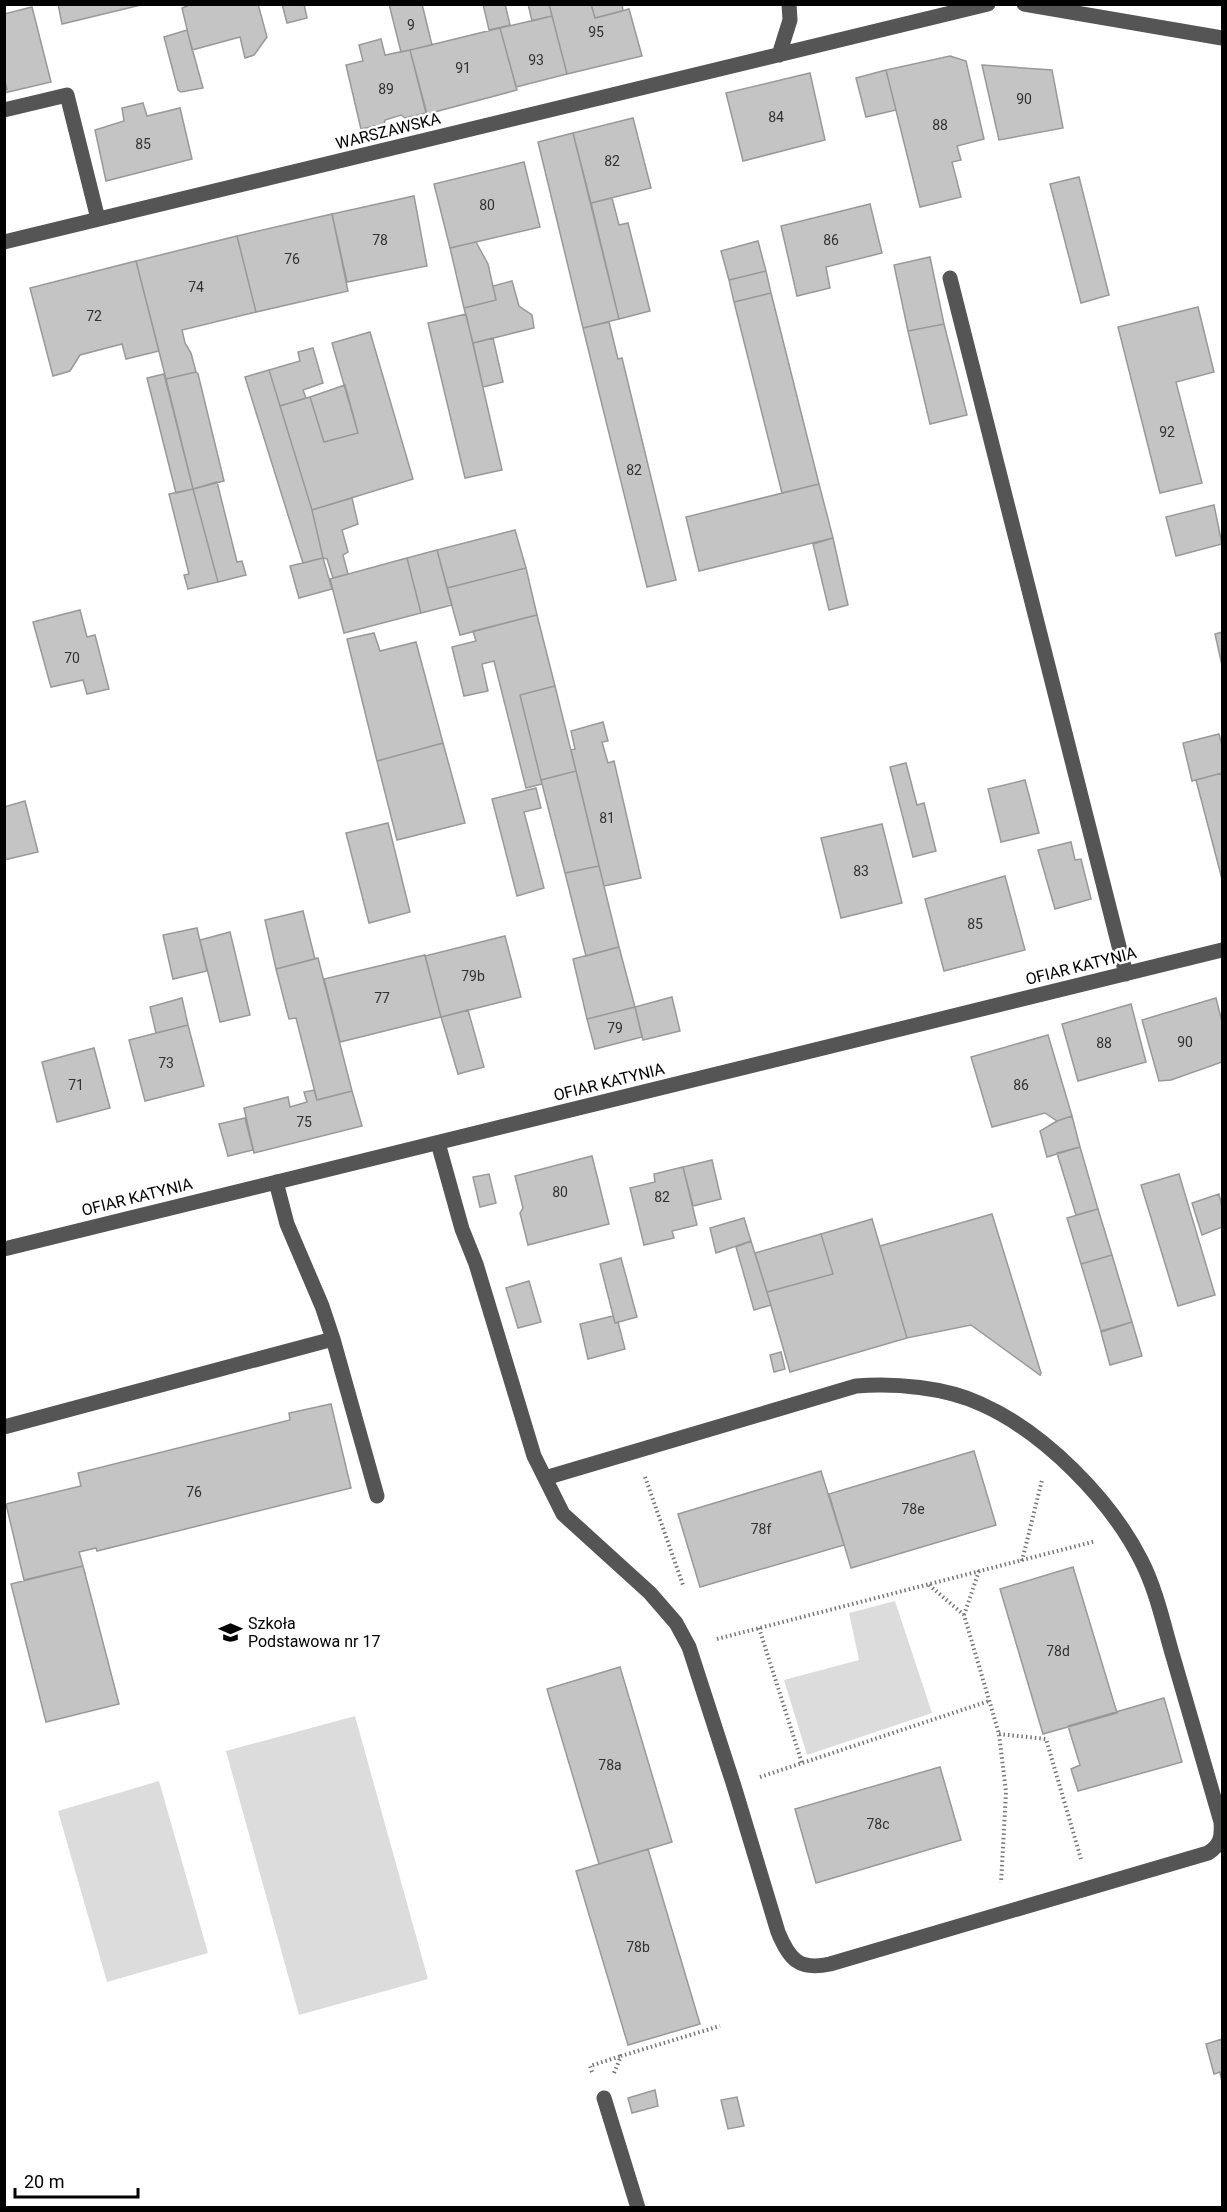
<svg xmlns="http://www.w3.org/2000/svg" width="1227" height="2212" viewBox="0 0 1227 2212" font-family="Roboto,sans-serif">
<style>
.green{fill:#dcdcdc}
.building{fill:#c4c4c4;stroke:#999;stroke-width:1.5}
.lines{fill:none;stroke-linecap:round;stroke-linejoin:round}
.path{stroke:#777;stroke-width:4;stroke-dasharray:1.5 3;stroke-linecap:butt}
.minor{stroke:#555;stroke-width:15}
.labels{text-anchor:middle;dominant-baseline:central;stroke-width:5;stroke-linejoin:round;paint-order:stroke}
.number-label{font-size:14px;fill:#313131}
.street-label{font-size:16px;fill:#000;stroke:#fff}
.poi-label{font-size:16px;fill:#000;stroke:#fff;text-anchor:start}
</style>
<rect width="100%" height="100%" fill="#fff"/>
<!-- green -->
<path class="green" d="M 895,1601 L 932,1713 L 807,1755 L 784,1680 L 859,1660 L 849,1613 Z
M 355,1716 L 428,1979 L 299,2015 L 226,1751 Z
M 159,1781 L 208,1953 L 107,1982 L 58,1811 Z"/>
<!-- building -->
<path class="building" d="M 58,4 L 145,4 L 62,24 Z
M 186,4 L 258,4 L 267,37 L 254,55 L 245,58 L 240,37 L 192,50 L 182,8 L 187,6 Z
M 282,4 L 304,4 L 307,18 L 287,23 Z
M 389,4 L 422,4 L 432,45 L 401,52 Z
M 483,4 L 505,4 L 510,25 L 489,30 Z
M 528,4 L 549,4 L 552,16 L 532,21 Z
M 549,4 L 591,4 L 595,18 L 629,9 L 642,56 L 567,74 Z
M 591,4 L 622,4 L 623,11 L 595,18 Z
M 32,7 L 51,82 L 4,93 L 4,90 L 7,89 L 4,78 L 4,14 Z
M 552,16 L 567,74 L 516,87 L 500,28 Z
M 500,28 L 517,90 L 427,114 L 410,50 Z
M 187,30 L 203,88 L 181,92 L 178,90 L 164,37 Z
M 381,39 L 385,55 L 410,50 L 426,113 L 405,118 L 401,115 L 385,120 L 384,124 L 361,129 L 346,65 L 363,61 L 359,45 Z
M 950,56 L 966,61 L 984,139 L 957,146 L 961,160 L 952,162 L 961,197 L 920,207 L 886,70 Z
M 982,65 L 1052,70 L 1063,128 L 999,140 Z
M 886,70 L 896,110 L 866,117 L 856,78 Z
M 810,73 L 825,140 L 743,161 L 726,93 Z
M 143,103 L 147,116 L 180,108 L 192,159 L 106,181 L 95,130 L 124,121 L 122,108 Z
M 633,118 L 651,188 L 591,203 L 573,133 Z
M 573,133 L 619,319 L 583,328 L 538,142 Z
M 524,162 L 540,227 L 450,248 L 434,184 Z
M 1079,177 L 1109,295 L 1081,303 L 1050,184 Z
M 414,196 L 427,266 L 347,282 L 332,214 Z
M 612,198 L 619,225 L 628,223 L 650,311 L 619,319 L 591,203 Z
M 870,204 L 882,253 L 826,267 L 830,288 L 797,296 L 781,226 Z
M 332,214 L 348,291 L 256,312 L 237,236 Z
M 237,236 L 256,312 L 182,330 L 185,343 L 191,353 L 196,372 L 166,379 L 136,261 Z
M 758,241 L 766,271 L 729,280 L 721,251 Z
M 476,242 L 488,264 L 496,300 L 464,308 L 450,248 Z
M 930,257 L 944,324 L 908,331 L 894,265 Z
M 136,261 L 159,351 L 126,359 L 122,344 L 80,355 L 70,371 L 53,376 L 30,288 Z
M 766,271 L 771,293 L 734,302 L 729,280 Z
M 512,281 L 519,306 L 532,315 L 534,328 L 473,343 L 464,308 L 496,300 L 493,286 Z
M 771,293 L 819,484 L 782,493 L 734,302 Z
M 1198,307 L 1214,372 L 1176,382 L 1202,483 L 1160,493 L 1118,327 Z
M 466,314 L 502,470 L 465,478 L 428,323 Z
M 609,322 L 618,359 L 622,358 L 676,580 L 647,587 L 583,328 Z
M 944,324 L 967,415 L 930,424 L 908,331 Z
M 370,332 L 413,479 L 312,510 L 280,406 L 310,397 L 324,442 L 358,433 L 332,343 Z
M 493,338 L 503,382 L 483,387 L 473,343 Z
M 313,348 L 323,383 L 303,390 L 306,398 L 280,406 L 269,370 L 300,361 L 298,352 Z
M 269,370 L 312,510 L 323,558 L 303,563 L 245,377 Z
M 196,372 L 198,374 L 224,481 L 193,489 L 166,379 Z
M 164,374 L 193,489 L 176,493 L 147,378 Z
M 345,385 L 358,433 L 324,442 L 310,397 Z
M 217,482 L 237,562 L 242,561 L 246,575 L 218,582 L 193,489 Z
M 819,484 L 833,538 L 699,571 L 686,517 Z
M 193,489 L 218,582 L 188,589 L 184,575 L 189,574 L 169,494 Z
M 352,498 L 358,524 L 342,530 L 348,552 L 343,555 L 348,574 L 333,578 L 327,559 L 323,558 L 312,510 Z
M 1214,505 L 1222,544 L 1176,556 L 1166,517 Z
M 515,530 L 526,568 L 447,588 L 437,550 Z
M 833,538 L 848,605 L 829,610 L 813,544 Z
M 437,550 L 452,605 L 421,613 L 407,558 Z
M 323,558 L 332,589 L 299,598 L 290,566 Z
M 407,558 L 421,613 L 344,633 L 330,579 Z
M 526,568 L 537,615 L 460,635 L 447,588 Z
M 80,610 L 87,637 L 95,635 L 109,689 L 87,694 L 83,680 L 51,687 L 33,622 Z
M 537,615 L 555,686 L 520,695 L 542,784 L 526,788 L 494,661 L 482,664 L 488,691 L 464,696 L 452,647 L 476,641 L 473,631 Z
M 1222,632 L 1222,665 L 1215,634 Z
M 374,633 L 380,651 L 416,642 L 443,743 L 377,761 L 347,639 Z
M 555,686 L 576,771 L 541,780 L 520,695 Z
M 603,722 L 608,741 L 602,742 L 608,763 L 614,761 L 641,878 L 604,886 L 571,750 L 575,749 L 571,731 Z
M 1219,734 L 1222,746 L 1222,773 L 1192,781 L 1183,743 Z
M 443,743 L 465,823 L 397,840 L 377,761 Z
M 906,763 L 917,805 L 924,803 L 936,851 L 913,857 L 890,767 Z
M 576,771 L 599,866 L 565,873 L 541,780 Z
M 1222,773 L 1222,879 L 1196,780 Z
M 1025,780 L 1039,833 L 1001,842 L 988,789 Z
M 536,788 L 541,808 L 524,812 L 544,888 L 517,896 L 492,799 Z
M 25,801 L 38,852 L 4,860 L 4,807 Z
M 388,823 L 410,912 L 369,923 L 346,833 Z
M 882,824 L 902,903 L 841,918 L 821,838 Z
M 1071,842 L 1075,860 L 1081,859 L 1091,899 L 1055,909 L 1038,850 Z
M 599,866 L 619,947 L 586,956 L 565,873 Z
M 1005,876 L 1025,950 L 944,971 L 925,899 Z
M 303,911 L 315,959 L 276,969 L 265,920 Z
M 197,928 L 207,971 L 173,979 L 163,935 Z
M 230,932 L 250,1015 L 220,1022 L 200,940 Z
M 505,936 L 521,997 L 441,1017 L 425,956 Z
M 619,947 L 635,1007 L 587,1019 L 573,959 Z
M 425,955 L 441,1017 L 340,1042 L 324,979 Z
M 318,958 L 352,1091 L 317,1100 L 296,1018 L 289,1019 L 276,969 Z
M 672,997 L 680,1031 L 643,1040 L 635,1007 Z
M 182,998 L 188,1025 L 156,1033 L 150,1007 Z
M 1216,998 L 1222,1022 L 1222,1062 L 1171,1080 L 1159,1081 L 1142,1020 Z
M 1131,1004 L 1146,1062 L 1078,1081 L 1062,1024 Z
M 635,1007 L 642,1037 L 595,1049 L 587,1019 Z
M 468,1010 L 484,1067 L 458,1074 L 441,1017 Z
M 188,1025 L 204,1086 L 145,1101 L 129,1040 Z
M 1048,1035 L 1072,1116 L 1057,1121 L 1045,1113 L 992,1127 L 971,1057 Z
M 94,1048 L 110,1108 L 57,1122 L 42,1062 Z
M 314,1090 L 317,1100 L 352,1091 L 362,1126 L 254,1153 L 244,1108 L 288,1097 L 290,1107 L 307,1102 L 304,1092 Z
M 1072,1116 L 1080,1147 L 1047,1157 L 1040,1131 L 1057,1121 Z
M 245,1118 L 253,1150 L 228,1156 L 219,1124 Z
M 1080,1147 L 1098,1209 L 1076,1215 L 1057,1153 Z
M 592,1156 L 609,1224 L 528,1245 L 520,1213 L 523,1208 L 515,1176 Z
M 712,1160 L 721,1199 L 693,1206 L 683,1167 Z
M 683,1167 L 697,1225 L 672,1231 L 674,1238 L 644,1245 L 630,1188 L 655,1182 L 654,1174 Z
M 489,1174 L 496,1203 L 480,1207 L 473,1177 Z
M 1179,1174 L 1215,1295 L 1178,1306 L 1141,1185 Z
M 1219,1194 L 1222,1208 L 1222,1227 L 1202,1235 L 1192,1203 Z
M 1098,1209 L 1112,1255 L 1081,1264 L 1067,1218 Z
M 992,1214 L 1041,1373 L 1040,1375 L 971,1325 L 907,1338 L 880,1246 Z
M 744,1218 L 751,1241 L 716,1253 L 710,1228 Z
M 872,1219 L 907,1338 L 790,1372 L 767,1292 L 833,1274 L 821,1234 Z
M 821,1234 L 833,1274 L 767,1292 L 755,1253 Z
M 751,1241 L 771,1305 L 754,1310 L 736,1247 Z
M 1112,1255 L 1132,1322 L 1101,1331 L 1081,1264 Z
M 621,1258 L 637,1317 L 615,1323 L 600,1264 Z
M 529,1281 L 541,1322 L 518,1328 L 506,1288 Z
M 613,1316 L 615,1323 L 618,1322 L 625,1349 L 588,1359 L 580,1324 Z
M 1132,1322 L 1142,1356 L 1110,1365 L 1101,1332 Z
M 781,1352 L 785,1369 L 774,1372 L 770,1355 Z
M 331,1404 L 351,1488 L 97,1551 L 96,1548 L 79,1552 L 83,1566 L 24,1580 L 6,1504 L 81,1486 L 78,1473 L 290,1420 L 289,1413 Z
M 974,1451 L 996,1525 L 851,1568 L 829,1494 Z
M 821,1471 L 844,1545 L 700,1587 L 678,1514 Z
M 83,1566 L 119,1704 L 46,1722 L 11,1584 Z
M 1073,1567 L 1117,1713 L 1043,1734 L 1000,1589 Z
M 620,1667 L 672,1842 L 599,1864 L 547,1689 Z
M 1164,1698 L 1182,1762 L 1078,1791 L 1071,1769 L 1080,1765 L 1068,1726 Z
M 940,1767 L 961,1840 L 816,1883 L 795,1809 Z
M 648,1849 L 700,2024 L 628,2045 L 576,1871 Z
M 1222,2039 L 1222,2082 L 1220,2072 L 1214,2074 L 1206,2044 Z
M 655,2090 L 658,2106 L 632,2113 L 628,2098 Z
M 737,2097 L 744,2126 L 728,2129 L 721,2100 Z"/>
<g class="lines">
<!-- path -->
<path class="path" d="M 645,1477 L 683,1585
M 1022,1561 L 1042,1480
M 929,1585 L 964,1615 L 999,1734 L 1006,1792 L 1001,1883
M 964,1615 L 979,1571
M 759,1628 L 802,1763
M 717,1639 L 1096,1541
M 999,1734 L 1046,1739 L 1081,1859
M 760,1777 L 989,1701
M 592,2072 L 590,2066 L 621,2056
M 614,2073 L 621,2056 L 720,2026"/>
<!-- minor -->
<path class="minor" d="M 1024,4 L 1222,38
M 779,55 L 790,20 L 789,4
M 4,110 L 67,95 L 98,219
M 4,242 L 988,4
M 950,278 L 1126,974
M 438,1143 L 462,1229 L 476,1264 L 534,1456 L 563,1514 L 650,1593 L 676,1623 L 689,1647 L 734,1786 L 778,1932 C 789,1959 799,1971 830,1964 L 1208,1853 C 1221,1845 1222,1836 1221,1822 C 1205,1768 1190,1714 1174,1660 C 1164,1627 1157,1591 1141,1560 C 1110,1499 1044,1432 981,1404 C 945,1387 895,1383 856,1386 L 545,1478
M 276,1182 L 287,1224 L 322,1306 L 333,1339 L 377,1496
M 4,1249 L 1222,950
M 4,1427 L 333,1339
M 604,2098 L 638,2208"/>
</g>
<!-- icons -->
<defs>
<symbol id="school-bare" viewBox="-9 -9 18 18"><path d="M0-5L7-2L0 1L-7-2ZM-4 1L0 2.5L4 1V4Q0 6-4 4Z" fill="#000" stroke="#fff" stroke-width="2.5" paint-order="stroke"/></symbol>
</defs>
<g fill-rule="evenodd">
<use href="#school-bare" x="214" y="1616" width="33" height="33"/>
</g>
<g class="labels">
<!-- number labels -->
<g class="number-label">
<text x="411" y="25">9</text>
<text x="596" y="32">95</text>
<text x="536" y="60">93</text>
<text x="463" y="68">91</text>
<text x="386" y="89">89</text>
<text x="1024" y="99">90</text>
<text x="776" y="117">84</text>
<text x="940" y="125">88</text>
<text x="143" y="144">85</text>
<text x="612" y="161">82</text>
<text x="487" y="205">80</text>
<text x="380" y="240">78</text>
<text x="831" y="240">86</text>
<text x="292" y="259">76</text>
<text x="196" y="287">74</text>
<text x="94" y="316">72</text>
<text x="1167" y="432">92</text>
<text x="634" y="470">82</text>
<text x="72" y="658">70</text>
<text x="607" y="818">81</text>
<text x="861" y="871">83</text>
<text x="975" y="924">85</text>
<text x="473" y="976">79b</text>
<text x="382" y="998">77</text>
<text x="615" y="1028">79</text>
<text x="1185" y="1042">90</text>
<text x="1104" y="1043">88</text>
<text x="166" y="1063">73</text>
<text x="76" y="1085">71</text>
<text x="1021" y="1085">86</text>
<text x="304" y="1122">75</text>
<text x="560" y="1192">80</text>
<text x="662" y="1197">82</text>
<text x="194" y="1492">76</text>
<text x="913" y="1509">78e</text>
<text x="761" y="1529">78f</text>
<text x="1058" y="1651">78d</text>
<text x="610" y="1765">78a</text>
<text x="878" y="1824">78c</text>
<text x="638" y="1947">78b</text>
</g>
<!-- street labels -->
<g class="street-label">
<text transform="translate(388 131) rotate(-14)">WARSZAWSKA</text>
<text transform="translate(1081 966) rotate(-14)">OFIAR KATYNIA</text>
<text transform="translate(609 1082) rotate(-14)">OFIAR KATYNIA</text>
<text transform="translate(137 1197) rotate(-14)">OFIAR KATYNIA</text>
</g>
<!-- poi labels -->
<g class="poi-label">
<text x="248" y="1623">Szkoła<tspan x="248" dy="18">Podstawowa nr 17</tspan></text>
</g>
</g>
<!-- border -->
<rect width="1227" height="2212" fill="none" stroke="#000000" stroke-width="12"/>
<!-- scale -->
<path d="M15 2188v9h123v-9" fill="none" stroke="#000000" stroke-width="3"/>
<text x="24" y="2188" font-size="18" fill="#000000" stroke="#ffffff" stroke-width="4.5" paint-order="stroke">20 m</text>
</svg>
